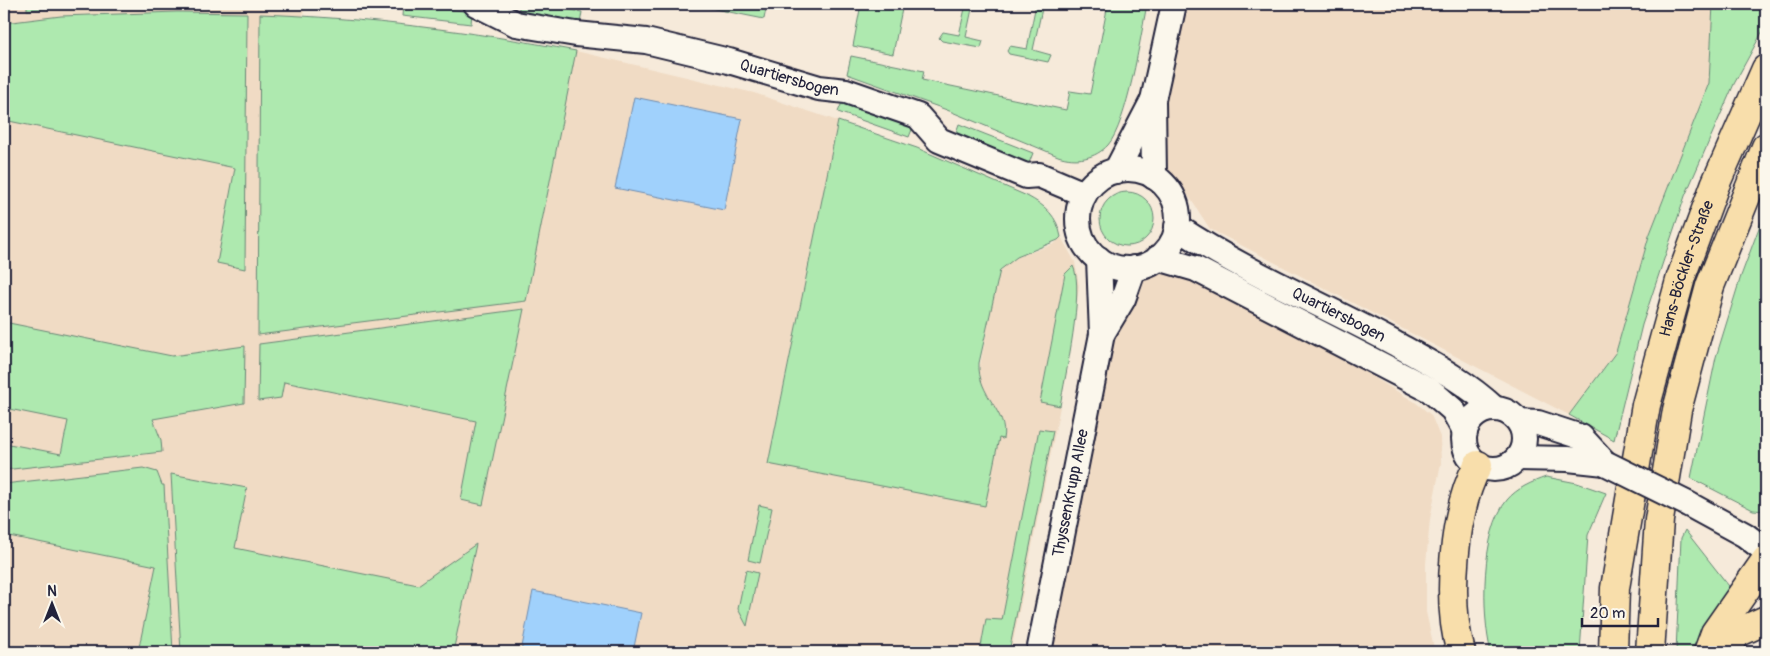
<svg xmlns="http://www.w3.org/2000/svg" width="1770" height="656" viewBox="0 0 1770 656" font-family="Pangolin,sans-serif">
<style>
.built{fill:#f0dbc4;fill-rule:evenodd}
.green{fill:#aee9af;stroke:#688675}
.water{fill:#a0d1fc;stroke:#6e8baf}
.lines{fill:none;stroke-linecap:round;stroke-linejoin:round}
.minor-casing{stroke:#22223b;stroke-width:28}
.major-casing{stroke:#22223b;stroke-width:31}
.minor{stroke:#fbf7ec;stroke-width:24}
.major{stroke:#f8deab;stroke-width:28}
.minor-bridge-casing{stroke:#22223b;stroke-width:28;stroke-linecap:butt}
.minor-bridge{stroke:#fbf7ec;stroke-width:24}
.labels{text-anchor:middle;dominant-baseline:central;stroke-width:4;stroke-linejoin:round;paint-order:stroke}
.street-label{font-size:16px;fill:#22223b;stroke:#fbf7ec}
</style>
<rect width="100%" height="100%" fill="#f6eada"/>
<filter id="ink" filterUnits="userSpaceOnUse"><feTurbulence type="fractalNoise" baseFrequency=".02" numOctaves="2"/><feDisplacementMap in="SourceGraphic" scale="10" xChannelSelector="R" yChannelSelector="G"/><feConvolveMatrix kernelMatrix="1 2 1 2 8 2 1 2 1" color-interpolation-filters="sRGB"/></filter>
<g filter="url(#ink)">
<!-- built -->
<path class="built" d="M 4,4 L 305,4 L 303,16 L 438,28 L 576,51 L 754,93 L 838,121 L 772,442 L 999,438 L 1004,434 L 1003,424 L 983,390 L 979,371 L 997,276 L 1009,260 L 1054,244 L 1061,237 L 1075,262 L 1079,285 L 1076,311 L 1066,377 L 1011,652 L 1009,652 L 1053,432 L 1039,429 L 1002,621 L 986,619 L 980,652 L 4,652 ZM 1073,266 L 1077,280 L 1075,306 L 1059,406 L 1040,401 L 1065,274 Z
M 1180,4 L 1713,4 L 1709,83 L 1649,236 L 1616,352 L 1569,415 L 1210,229 L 1186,192 L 1166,174 L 1159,102 Z
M 1162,263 L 1193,270 L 1415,402 L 1431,415 L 1440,437 L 1441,463 L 1430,519 L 1426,564 L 1426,612 L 1435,652 L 1043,652 L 1104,335 L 1139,272 Z"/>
<!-- green -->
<path class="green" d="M 27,4 L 89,4 L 89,6 L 27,10 Z
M 403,4 L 472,12 L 471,24 L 402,16 Z
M 520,4 L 539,4 L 582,12 L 580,24 L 517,17 Z
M 690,4 L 767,4 L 764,19 Z
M 861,4 L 903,4 L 893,54 L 853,46 Z
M 966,4 L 973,4 L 966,37 L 983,41 L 981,48 L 942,41 L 939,38 L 943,32 L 959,35 Z
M 1036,4 L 1043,4 L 1033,50 L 1051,55 L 1048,62 L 1009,54 L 1007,51 L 1010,46 L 1027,49 Z
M 1108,4 L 1147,4 C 1141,35 1127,124 1108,145 C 1095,159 1076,162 1058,156 L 947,110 L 847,74 L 851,56 L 924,71 L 922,80 L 1066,110 L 1070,91 L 1090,94 Z
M 1713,4 L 1766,4 L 1766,25 L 1734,84 L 1685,196 L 1642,325 L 1614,440 L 1569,415 L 1616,352 L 1649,236 L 1709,83 Z
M 177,12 L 247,13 L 245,269 L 217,263 L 235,168 L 4,120 L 4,23 L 61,16 Z
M 260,14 C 367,18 471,31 576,51 L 526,301 L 258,335 Z
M 843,100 L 915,122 L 909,137 L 838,112 Z
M 838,121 L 917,148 L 1027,196 C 1046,206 1057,216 1061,237 L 1058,240 L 1017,257 L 1000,270 L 979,363 C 977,396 1009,412 1003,439 L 999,438 L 985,506 L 768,464 Z
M 959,124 L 1033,153 L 1027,168 L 954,138 Z
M1100 219a27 27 0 1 1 54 0a27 27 0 1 1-54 0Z
M 1766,209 L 1766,511 L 1753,510 L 1691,478 L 1716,357 L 1741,276 Z
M 1073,266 C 1085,289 1065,377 1060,406 L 1040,402 L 1065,274 Z
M 524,309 L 483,505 L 461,500 L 476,421 L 284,382 L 281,398 L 258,401 L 259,344 Z
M 4,322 L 172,356 L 245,346 L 244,403 L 153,419 L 161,440 L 162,452 L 4,470 L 4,443 L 61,454 L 68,421 L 4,408 Z
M 1039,429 L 1053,431 L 1009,652 L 980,652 L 986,619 L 1002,620 Z
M 143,468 L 157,472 L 162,485 L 164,485 L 173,652 L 138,652 L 156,566 L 4,535 L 4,484 Z
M 171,474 L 247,488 L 235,548 L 418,585 L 476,544 L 453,652 L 181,652 Z
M 1546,477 L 1577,483 L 1606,493 L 1588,535 L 1580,652 L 1491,652 C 1481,615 1481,531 1507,500 C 1517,488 1532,482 1546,477 Z
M 759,505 L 772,508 L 760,563 L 748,560 Z
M 1685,530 L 1732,590 L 1695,652 L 1676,652 L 1681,538 Z
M 746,570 L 758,573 L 747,626 L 738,609 Z"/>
<!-- water -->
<path class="water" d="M 634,97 L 742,119 L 724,210 L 615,188 Z
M 533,591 L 641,613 L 633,652 L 521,652 Z"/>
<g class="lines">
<defs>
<g id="minor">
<path id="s1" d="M 476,4 L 516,24 L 576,34 L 646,41 L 729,61 L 819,88 L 846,91 L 918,116 L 939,140 L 1026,176 L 1039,175 L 1084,194"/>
<circle cx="1128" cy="219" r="50"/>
<path d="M 1116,171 L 1153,100"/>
<path d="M 1154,177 L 1153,100 L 1174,4"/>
<path id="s2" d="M 1177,227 C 1245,272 1322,304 1394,343 C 1430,363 1465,381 1495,409"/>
<path d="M 1158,258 L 1196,269 L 1430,390 L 1453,410 L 1465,432"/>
<path d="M 1102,334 L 1123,299 L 1134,268"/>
<circle cx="1494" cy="439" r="30"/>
<path d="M 1519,422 L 1538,423 L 1581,437 L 1605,463"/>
<path d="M 1518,458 L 1568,459 L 1605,463"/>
<path d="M 1688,504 L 1745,535 L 1766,551"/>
<path id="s3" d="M 1039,652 L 1102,334 L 1099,259"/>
</g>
<g id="major">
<path d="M 1461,652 C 1446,603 1453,510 1478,465"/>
<path id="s4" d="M 1613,652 L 1615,588 L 1646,405 L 1681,277 L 1715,185 L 1766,69"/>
<path d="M 1650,652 L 1659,520 L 1677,410 L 1710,286 L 1766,147"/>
<path d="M 1708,652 L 1715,633 L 1766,560"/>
<path d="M 1724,652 L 1737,633 L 1766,620"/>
</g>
</defs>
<!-- minor casing -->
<use href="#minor" class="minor-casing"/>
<!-- major casing -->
<use href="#major" class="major-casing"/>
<!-- minor -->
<use href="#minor" class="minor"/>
<!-- major -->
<use href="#major" class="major"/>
<defs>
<path id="minor-bridge" d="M 1605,463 L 1688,504"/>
</defs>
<!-- minor-bridge casing -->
<use href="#minor-bridge" class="minor-bridge-casing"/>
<!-- minor-bridge -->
<use href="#minor-bridge" class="minor-bridge"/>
</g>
</g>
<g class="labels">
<!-- street labels -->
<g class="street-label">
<text stroke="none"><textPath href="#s1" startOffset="324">Quartiersbogen</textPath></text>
<text stroke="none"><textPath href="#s4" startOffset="392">Hans-Böckler-Straße</textPath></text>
<text stroke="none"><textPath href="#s2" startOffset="184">Quartiersbogen</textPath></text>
<text stroke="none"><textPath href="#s3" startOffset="162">ThyssenKrupp Allee</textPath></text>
</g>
</g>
<!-- margin -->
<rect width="1770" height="656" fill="none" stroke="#fbf7ec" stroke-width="20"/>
<rect x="10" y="10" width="1750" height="636" fill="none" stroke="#22223b" stroke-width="2" filter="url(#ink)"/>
<!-- north arrow -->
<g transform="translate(52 604)" stroke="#fbf7ec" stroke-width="4" paint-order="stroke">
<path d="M0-4L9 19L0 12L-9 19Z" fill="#22223b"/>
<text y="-8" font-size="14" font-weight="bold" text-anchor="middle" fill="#22223b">N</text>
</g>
<!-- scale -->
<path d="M1582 618v8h76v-8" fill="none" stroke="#22223b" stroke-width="2.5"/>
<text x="1590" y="618" font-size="15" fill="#22223b" stroke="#fbf7ec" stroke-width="4" paint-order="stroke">20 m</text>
</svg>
